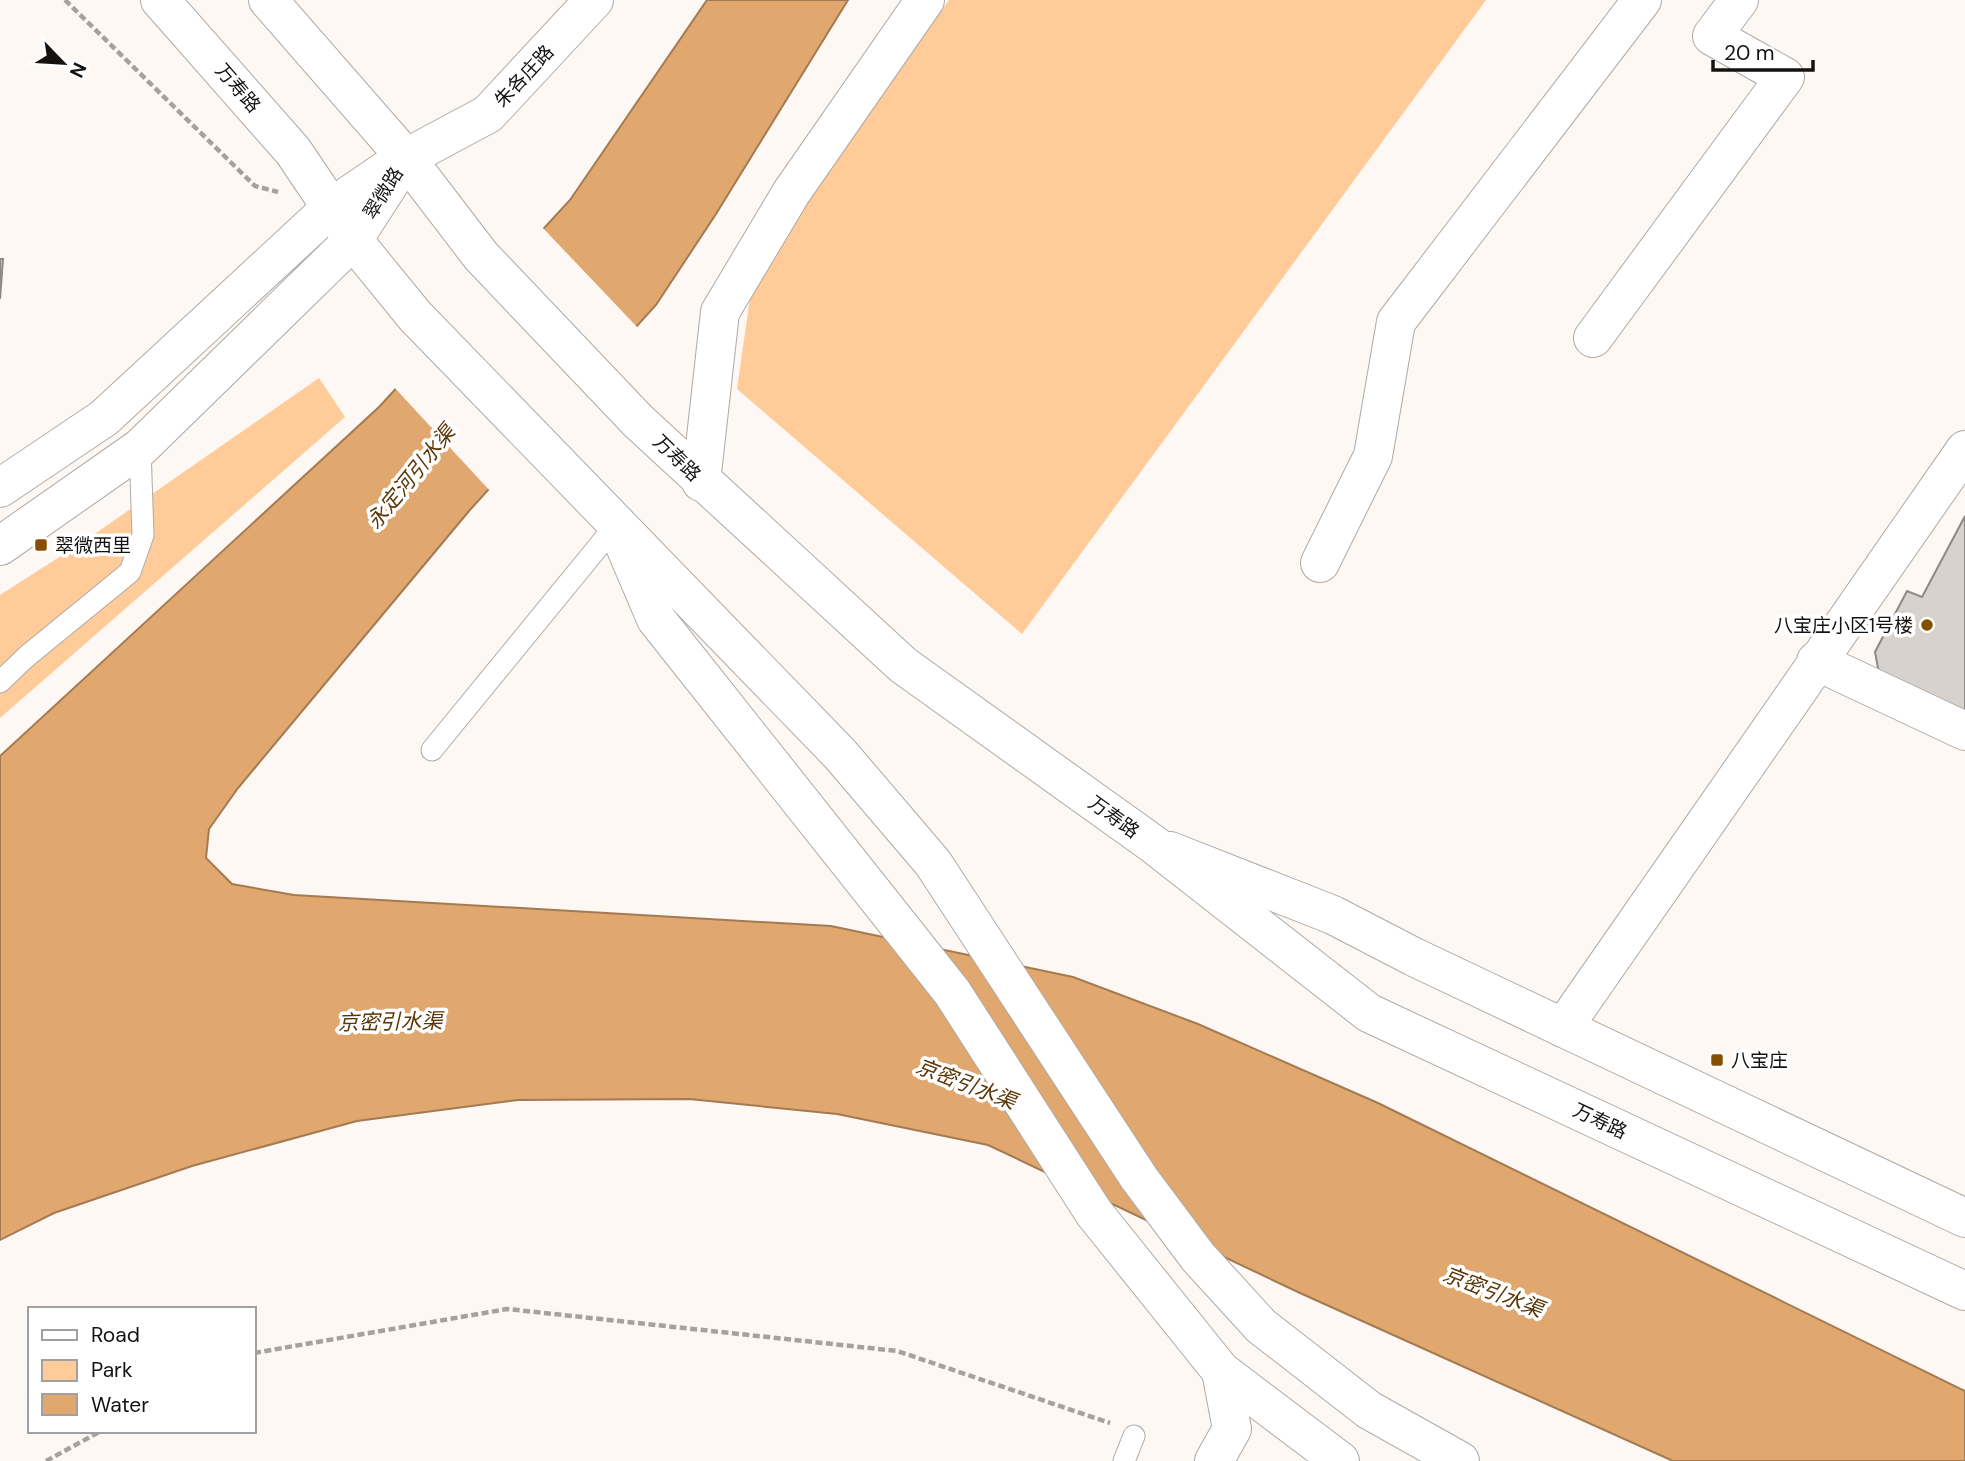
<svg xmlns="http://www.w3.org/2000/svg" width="1965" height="1461" viewBox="0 0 1965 1461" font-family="'DM Sans','Noto Sans SC',sans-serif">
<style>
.green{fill:#fecb99}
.water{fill:#e0a76e;stroke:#a37a52;stroke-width:2}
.pier{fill:#fdf8f3}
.building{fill:#d7d2ce;stroke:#8d8985;stroke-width:2}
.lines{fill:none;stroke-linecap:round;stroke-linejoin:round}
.service-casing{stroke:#afaaa6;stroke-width:23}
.minor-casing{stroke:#afaaa6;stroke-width:40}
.tertiary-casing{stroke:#afaaa6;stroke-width:40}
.secondary-casing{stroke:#afaaa6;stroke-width:40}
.primary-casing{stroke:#afaaa6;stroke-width:40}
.trunk-casing{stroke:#afaaa6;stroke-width:40}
.path{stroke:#a5a29e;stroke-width:4.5;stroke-dasharray:7 3.5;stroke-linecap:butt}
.service{stroke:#fff;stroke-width:21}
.minor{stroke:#fff;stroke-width:38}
.tertiary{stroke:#fff;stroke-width:38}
.secondary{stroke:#fff;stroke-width:38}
.primary{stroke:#fff;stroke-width:38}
.trunk{stroke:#fff;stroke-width:38}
.poi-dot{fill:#864f00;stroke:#fff;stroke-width:2.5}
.labels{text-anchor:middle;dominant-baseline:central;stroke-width:7;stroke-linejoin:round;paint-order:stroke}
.street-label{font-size:19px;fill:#141211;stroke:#fff}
.poi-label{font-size:19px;fill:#141211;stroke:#fff;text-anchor:start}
.water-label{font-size:21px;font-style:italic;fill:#5b3607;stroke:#fff}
</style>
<rect width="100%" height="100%" fill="#fdf8f3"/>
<!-- green -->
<path class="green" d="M 949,0 L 1486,0 L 1022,634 L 737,389 L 752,284 L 865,110 Z
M 319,378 L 345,417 L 0,718 L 0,595 L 86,540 Z"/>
<!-- water -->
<path class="water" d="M 707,0 L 848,0 L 716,214 L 656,305 L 469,511 L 238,788 L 209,829 L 206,858 L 232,884 L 294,895 L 831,926 L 1073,977 L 1198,1024 L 1378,1103 L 1965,1391 L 1965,1461 L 1673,1461 L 1300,1293 L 988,1145 L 837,1114 L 689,1099 L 518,1100 L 357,1121 L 192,1166 L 54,1213 L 0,1240 L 0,756 L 379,407 L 570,200 Z"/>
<!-- pier -->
<path class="pier" d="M 541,226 L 639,329 L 491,492 L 393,386 Z"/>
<!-- building -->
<path class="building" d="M 0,259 L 3,259 L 0,299 Z
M 1965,516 L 1965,713 L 1879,673 L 1875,652 L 1907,591 L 1922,597 Z"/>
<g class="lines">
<defs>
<path id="service" d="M 0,682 L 26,657 L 130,572 L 143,535 L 140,448
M 432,750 L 616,525
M 1124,1461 L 1134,1436"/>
<path id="minor" d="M 1593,338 L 1785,77 L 1712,36 L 1739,0
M 701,482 L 720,312 L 791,193 L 925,0
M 1320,563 L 1373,456 L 1396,322 L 1642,0
M 1816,661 L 1965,731
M 1563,1028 L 1965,450
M 1214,1461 L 1232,1429 L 1221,1371"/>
<path id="tertiary" d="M 406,158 L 488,114 L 594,0
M 616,525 L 656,619 L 952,992 L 1094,1213 L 1221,1371 L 1340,1461
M 1170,851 L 1333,915 L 1414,957 L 1965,1218"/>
<path id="secondary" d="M 0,488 L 104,418 L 332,207 L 392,166
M 0,546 L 140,448 L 353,240 L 406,158"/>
<path id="primary" d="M 160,0 L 293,151 L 353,240
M 268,0 L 406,158"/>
<path id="trunk" d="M 406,158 L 481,256 L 638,421 L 903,665 L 1153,844 L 1369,1013 L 1965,1291
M 353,240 L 415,316 L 840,754 L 933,863 L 1139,1178 L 1198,1257 L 1261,1326 L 1369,1410 L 1460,1461"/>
</defs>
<!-- service casing -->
<use href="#service" class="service-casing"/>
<!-- minor casing -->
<use href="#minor" class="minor-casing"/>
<!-- tertiary casing -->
<use href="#tertiary" class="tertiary-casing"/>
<!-- secondary casing -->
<use href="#secondary" class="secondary-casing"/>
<!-- primary casing -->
<use href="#primary" class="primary-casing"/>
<!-- trunk casing -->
<use href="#trunk" class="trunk-casing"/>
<!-- path -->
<path class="path" d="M 65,0 L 255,186 L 278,192
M 254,1353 L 507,1309 L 897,1351 L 1110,1423
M 46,1461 L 101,1431"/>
<!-- service -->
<use href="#service" class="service"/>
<!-- minor -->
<use href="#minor" class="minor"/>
<!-- tertiary -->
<use href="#tertiary" class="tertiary"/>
<!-- secondary -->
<use href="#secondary" class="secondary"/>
<!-- primary -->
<use href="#primary" class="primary"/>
<!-- trunk -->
<use href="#trunk" class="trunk"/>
</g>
<!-- markers -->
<g class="poi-dot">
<rect x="34" y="538" width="14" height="14" rx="3.5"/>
<circle cx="1927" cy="625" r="7"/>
<rect x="1710" y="1053" width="14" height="14" rx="3.5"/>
</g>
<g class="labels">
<!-- street labels -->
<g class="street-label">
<text transform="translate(524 76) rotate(-47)">朱各庄路</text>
<text transform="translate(238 88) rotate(49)">万寿路</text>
<text transform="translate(383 193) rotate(-58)">翠微路</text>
<text transform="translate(677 458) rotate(44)">万寿路</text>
<text transform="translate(1114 817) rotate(36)">万寿路</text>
<text transform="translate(1600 1121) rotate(25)">万寿路</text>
</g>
<!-- poi labels -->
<g class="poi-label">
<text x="55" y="545">翠微西里</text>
<text x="1913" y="625" text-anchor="end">八宝庄小区1号楼</text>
<text x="1731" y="1060">八宝庄</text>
</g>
<!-- water labels -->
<g class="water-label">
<text transform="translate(411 477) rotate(-51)">永定河引水渠</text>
<text transform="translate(390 1022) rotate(-1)">京密引水渠</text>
<text transform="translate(966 1084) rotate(21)">京密引水渠</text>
<text transform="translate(1493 1292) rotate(21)">京密引水渠</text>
</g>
</g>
<!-- legend -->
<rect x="28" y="1307" width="228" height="126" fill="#ffffff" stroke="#a1a0a0" stroke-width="2"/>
<rect x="42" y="1330" width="35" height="10" fill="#ffffff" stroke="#a1a0a0" stroke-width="2"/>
<text x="91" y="1342" font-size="21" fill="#141211">Road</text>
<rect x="42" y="1360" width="35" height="21" fill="#fecb99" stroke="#a1a0a0" stroke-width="2"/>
<text x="91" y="1377" font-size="21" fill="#141211">Park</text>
<rect x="42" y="1394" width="35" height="21" fill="#e0a76e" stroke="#a1a0a0" stroke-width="2"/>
<text x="91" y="1412" font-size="21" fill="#141211">Water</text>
<!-- north arrow -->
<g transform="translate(63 63) rotate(115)" stroke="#ffffff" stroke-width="5" paint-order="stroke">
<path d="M0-5L12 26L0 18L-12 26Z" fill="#141211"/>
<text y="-10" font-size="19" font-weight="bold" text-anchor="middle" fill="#141211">N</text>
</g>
<!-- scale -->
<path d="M1713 60v10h100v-10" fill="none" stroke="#141211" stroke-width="3.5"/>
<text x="1724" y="60" font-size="21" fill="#141211" stroke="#ffffff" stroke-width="5" paint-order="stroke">20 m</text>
</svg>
